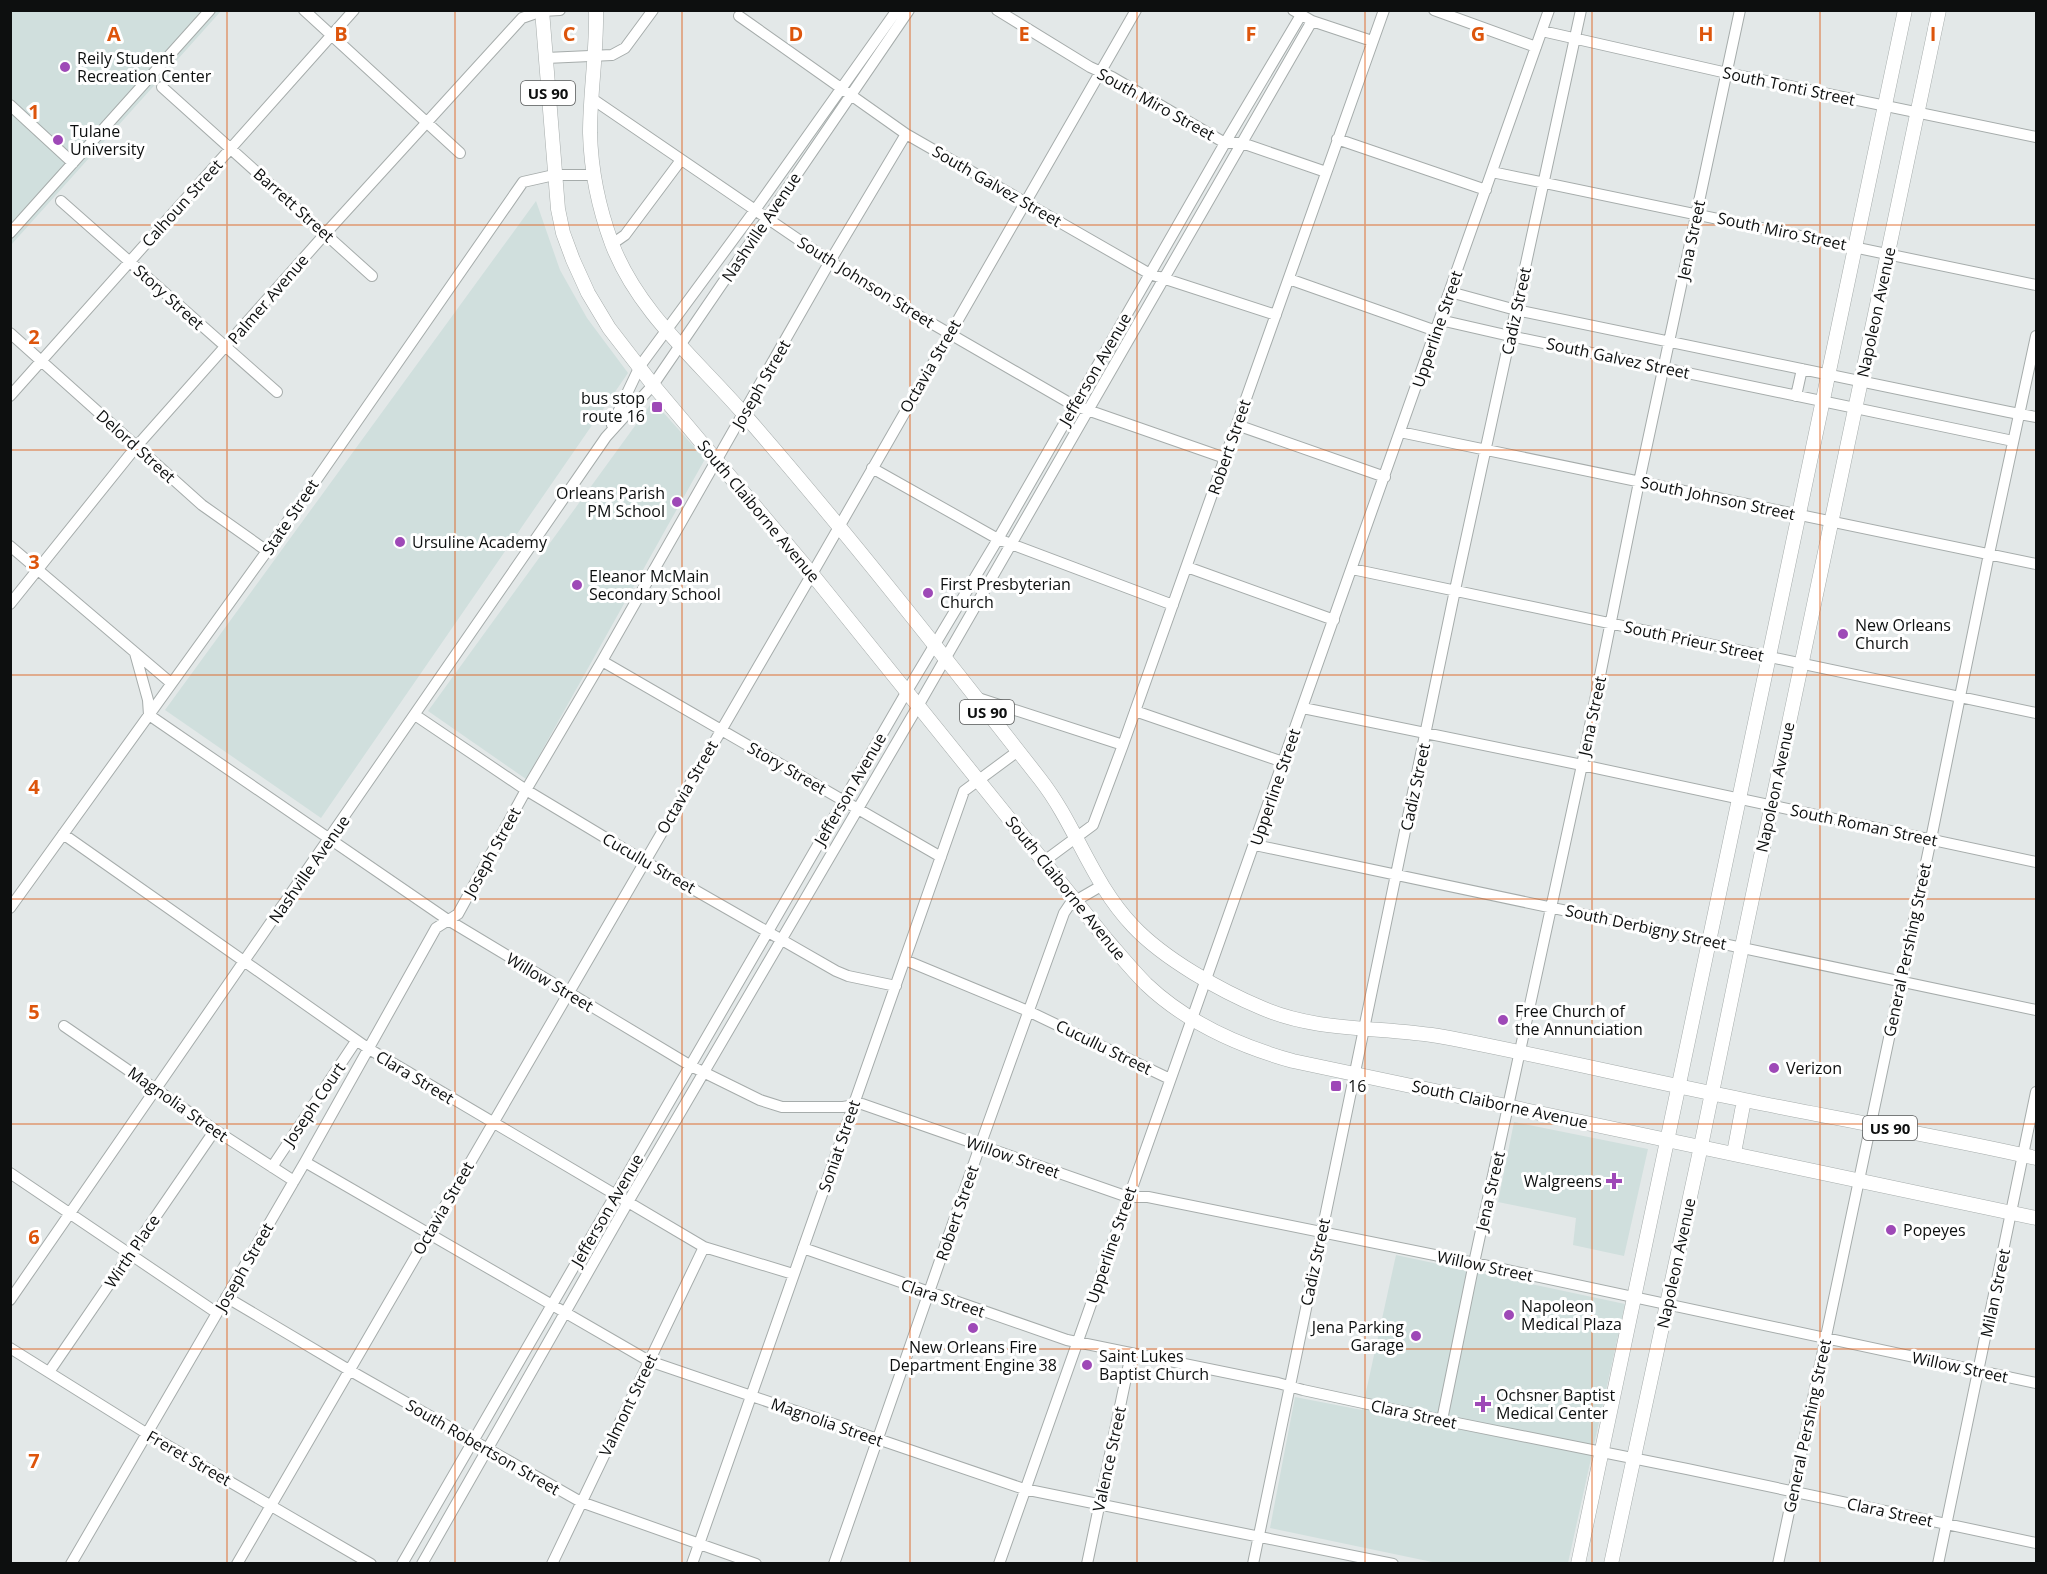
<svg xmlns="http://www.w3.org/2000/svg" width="2047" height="1574" viewBox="0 0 2047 1574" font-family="'Open Sans',sans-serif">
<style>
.built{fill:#d0dfdd}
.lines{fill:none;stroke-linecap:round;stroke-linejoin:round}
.minor-casing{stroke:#a6acab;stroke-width:12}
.major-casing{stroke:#a6acab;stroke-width:15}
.minor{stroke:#fff;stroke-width:10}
.major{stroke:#fff;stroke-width:14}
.grid{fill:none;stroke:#dd550c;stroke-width:1.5;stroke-opacity:0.55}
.poi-dot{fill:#9e49b7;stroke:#fff;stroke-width:2}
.labels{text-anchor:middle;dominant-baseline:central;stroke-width:6;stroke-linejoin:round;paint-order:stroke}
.shield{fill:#fff;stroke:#565757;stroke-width:1.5}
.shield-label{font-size:15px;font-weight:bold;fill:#0d0f0f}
.poi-label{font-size:16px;fill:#0d0f0f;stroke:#fff;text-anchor:start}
.street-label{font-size:16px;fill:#0d0f0f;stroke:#fff}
.grid-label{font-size:20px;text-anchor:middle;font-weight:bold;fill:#dd550c;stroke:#fff;stroke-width:6;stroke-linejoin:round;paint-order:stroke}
</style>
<rect width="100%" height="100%" fill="#e3e8e8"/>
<!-- built -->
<path class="built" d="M 11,11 L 221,11 L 11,245 Z
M 536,201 L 560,270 L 587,318 L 628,373 L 321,818 L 165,710 Z
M 653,401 L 705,459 L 526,779 L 428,711 Z
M 1514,1122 L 1648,1149 L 1624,1256 L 1573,1245 L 1576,1218 L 1498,1202 Z
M 1396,1255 L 1625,1304 L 1568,1563 L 1437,1563 L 1270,1528 L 1295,1397 L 1362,1410 Z"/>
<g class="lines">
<defs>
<path id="minor" d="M 304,10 L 460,153
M 997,10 L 1090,67 L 1112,77 L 1225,143 L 1242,143 L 1326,172
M 1293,10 L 1312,21 L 1372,41
M 1434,10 L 1536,47
M 739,16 L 906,134 L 1150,274 L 1276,315
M 1542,31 L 1727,73 L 2036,137
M 546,58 L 612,55 L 625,48 L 653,10
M 162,87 L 372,276
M 591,98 L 862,283 L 1073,405 L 1225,458
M 10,105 L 73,163
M 1337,139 L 1486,190
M 1492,172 L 2036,285
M 61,201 L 277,392
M 10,233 L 210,10
M 612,244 L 625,235 L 681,160
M 1289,279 L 1436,331
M 1450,292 L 1516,310 L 2009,412 L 2036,417
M 1440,320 L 1510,336 L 2013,441
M 10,333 L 202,505 L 267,551
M 10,396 L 354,10
M 1796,396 L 1802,369
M 612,425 L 640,366 L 755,210 L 897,10
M 1237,425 L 1385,477
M 1400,432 L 2036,564
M 872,468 L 998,539 L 1173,605
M 10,546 L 171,683
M 1187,567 L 1334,620
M 1352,569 L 2036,713
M 10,604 L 136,447 L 325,234 L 522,18 L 542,11 L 560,10
M 135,653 L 148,700 L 149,715 L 448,920 L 691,1066 L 760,1100 L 782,1107 L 843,1107 L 862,1104 L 1128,1197 L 1148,1197 L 1474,1263 L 2036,1383
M 602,661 L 941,857
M 975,697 L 1123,745
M 1303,708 L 1582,765 L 2036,862
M 1135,711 L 1283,762
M 415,715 L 526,790 L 644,861 L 836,971 L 848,976 L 896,986
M 63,834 L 369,1049 L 704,1247 L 793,1274
M 1255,845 L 2036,1010
M 1043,862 L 1093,825 L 1123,745 L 1384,10
M 10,908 L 267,551 L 523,182 L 554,175 L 594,175
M 905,960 L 1028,1011 L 1170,1079
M 64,1026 L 215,1130 L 294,1181
M 305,1162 L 649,1361 L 1024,1489 L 1393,1564
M 272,1167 L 356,1041
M 10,1173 L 217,1313
M 803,1248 L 1067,1340 L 1278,1383 L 1303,1390 L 1442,1420 L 1687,1469 L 2036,1543
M 226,1297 L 349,1370 L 581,1502 L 756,1564
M 10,1300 L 606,437 L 653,385 L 909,10
M 10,1348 L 146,1433 L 371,1564
M 49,1372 L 215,1130
M 1442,1420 L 1474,1263 L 1582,765 L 1639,482 L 1740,10
M 71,1564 L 305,1162 L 436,928 L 458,914 L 526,790 L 602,661 L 829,263 L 906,134
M 237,1564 L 812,574 L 1136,10
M 402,1564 L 907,691 L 998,539 L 1225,143 L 1301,15
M 422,1564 L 628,1202 L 918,706 L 1312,21
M 552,1564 L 704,1247
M 692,1564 L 964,791 L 1018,751
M 834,1564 L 980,1146 L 1064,913 L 1070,904 L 1101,886
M 999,1564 L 1549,10
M 1087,1564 L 1131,1354
M 1253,1564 L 1455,590 L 1581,10
M 1778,1564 L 1931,839 L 1989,554 L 2036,336
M 1938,1564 L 2036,1092"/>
<path id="major" d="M 542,10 L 558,209 L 563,233 L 573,260 L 588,293 L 609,328 L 653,385 L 812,574 L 1106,939 C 1119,954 1132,970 1146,984 C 1187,1023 1239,1046 1293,1061 L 2036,1218
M 596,10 C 597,52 590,92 590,133 C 591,170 599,209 612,244 C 638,312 696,359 743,413 C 846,531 943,655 1040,779 C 1076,825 1091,882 1133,926 C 1164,959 1221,991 1262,1008 C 1319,1033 1384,1026 1444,1037 C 1544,1056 1644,1080 1745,1100 C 1842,1120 1940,1136 2036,1158
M 1734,1153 L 1744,1100
M 1578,1564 L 1905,10
M 1611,1564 L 1701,1146 L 1744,937 L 1939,10"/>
</defs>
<!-- minor casing -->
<use href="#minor" class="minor-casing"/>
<!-- major casing -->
<use href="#major" class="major-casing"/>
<!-- minor -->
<use href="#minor" class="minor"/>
<!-- major -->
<use href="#major" class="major"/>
</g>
<!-- grid -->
<path class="grid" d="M 227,10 L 227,1564M 455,10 L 455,1564M 682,10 L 682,1564M 910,10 L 910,1564M 1137,10 L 1137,1564M 1365,10 L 1365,1564M 1592,10 L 1592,1564M 1820,10 L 1820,1564M 10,225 L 2036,225M 10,450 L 2036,450M 10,675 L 2036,675M 10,899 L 2036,899M 10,1124 L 2036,1124M 10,1349 L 2036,1349"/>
<!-- markers -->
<g class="poi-dot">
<circle cx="65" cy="67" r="6"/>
<circle cx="58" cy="140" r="6"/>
<rect x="651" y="401" width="12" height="12" rx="3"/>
<circle cx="677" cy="502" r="6"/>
<circle cx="400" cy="542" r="6"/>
<circle cx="577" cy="585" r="6"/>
<circle cx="928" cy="593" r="6"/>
<circle cx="1843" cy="634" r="6"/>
<circle cx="1503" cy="1020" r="6"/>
<circle cx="1774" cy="1068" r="6"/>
<rect x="1330" y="1080" width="12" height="12" rx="3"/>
<path d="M1611 1172h6v6h6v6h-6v6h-6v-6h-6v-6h6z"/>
<circle cx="1891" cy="1230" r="6"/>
<circle cx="1509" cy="1315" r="6"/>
<circle cx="973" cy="1328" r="6"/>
<circle cx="1416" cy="1336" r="6"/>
<circle cx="1087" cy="1365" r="6"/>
<path d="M1480 1395h6v6h6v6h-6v6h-6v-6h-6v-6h6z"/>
</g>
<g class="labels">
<!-- shield labels -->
<g class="shield">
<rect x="521" y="81" width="54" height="24" rx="4.5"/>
<rect x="960" y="700" width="54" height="24" rx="4.5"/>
<rect x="1863" y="1116" width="54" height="24" rx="4.5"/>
</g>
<g class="shield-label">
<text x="548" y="93">US 90</text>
<text x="987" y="712">US 90</text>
<text x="1890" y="1128">US 90</text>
</g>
<!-- poi labels -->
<g class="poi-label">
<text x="77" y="58">Reily Student<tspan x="77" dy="18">Recreation Center</tspan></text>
<text x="70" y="131">Tulane<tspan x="70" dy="18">University</tspan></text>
<text x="645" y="398" text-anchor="end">bus stop<tspan x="645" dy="18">route 16</tspan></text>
<text x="665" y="493" text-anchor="end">Orleans Parish<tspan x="665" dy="18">PM School</tspan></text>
<text x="412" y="542">Ursuline Academy</text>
<text x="589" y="576">Eleanor McMain<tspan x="589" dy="18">Secondary School</tspan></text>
<text x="940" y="584">First Presbyterian<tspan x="940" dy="18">Church</tspan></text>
<text x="1855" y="625">New Orleans<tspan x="1855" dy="18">Church</tspan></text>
<text x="1515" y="1011">Free Church of<tspan x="1515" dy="18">the Annunciation</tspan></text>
<text x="1786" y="1068">Verizon</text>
<text x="1348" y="1086">16</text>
<text x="1602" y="1181" text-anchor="end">Walgreens</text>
<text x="1903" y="1230">Popeyes</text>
<text x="1521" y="1306">Napoleon<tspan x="1521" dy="18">Medical Plaza</tspan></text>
<text x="1404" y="1327" text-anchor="end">Jena Parking<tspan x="1404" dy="18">Garage</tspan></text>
<text x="973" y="1347" text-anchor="middle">New Orleans Fire<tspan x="973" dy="18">Department Engine 38</tspan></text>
<text x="1099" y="1356">Saint Lukes<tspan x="1099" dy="18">Baptist Church</tspan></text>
<text x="1496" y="1395">Ochsner Baptist<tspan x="1496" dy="18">Medical Center</tspan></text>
</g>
<!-- street labels -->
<g class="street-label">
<text transform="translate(1789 86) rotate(12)">South Tonti Street</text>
<text transform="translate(1156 104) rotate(29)">South Miro Street</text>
<text transform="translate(997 186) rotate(30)">South Galvez Street</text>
<text transform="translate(182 203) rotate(-48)">Calhoun Street</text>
<text transform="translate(294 205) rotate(42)">Barrett Street</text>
<text transform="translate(761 227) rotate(-56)">Nashville Avenue</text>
<text transform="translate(1782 231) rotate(12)">South Miro Street</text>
<text transform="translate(1691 240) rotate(-78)">Jena Street</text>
<text transform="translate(866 282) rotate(32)">South Johnson Street</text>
<text transform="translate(169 297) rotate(42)">Story Street</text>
<text transform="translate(268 299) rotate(-49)">Palmer Avenue</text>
<text transform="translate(1516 311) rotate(-78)">Cadiz Street</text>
<text transform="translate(1876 312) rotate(-78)">Napoleon Avenue</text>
<text transform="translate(1437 329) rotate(-71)">Upperline Street</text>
<text transform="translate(1618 358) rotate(12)">South Galvez Street</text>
<text transform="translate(930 366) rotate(-60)">Octavia Street</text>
<text transform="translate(1095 369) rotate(-60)">Jefferson Avenue</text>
<text transform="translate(761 384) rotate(-60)">Joseph Street</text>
<text transform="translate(136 446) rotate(42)">Delord Street</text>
<text transform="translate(1229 447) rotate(-71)">Robert Street</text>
<text transform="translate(1718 498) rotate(12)">South Johnson Street</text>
<text transform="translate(759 511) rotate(50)">South Claiborne Avenue</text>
<text transform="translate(290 517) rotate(-56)">State Street</text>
<text transform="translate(1694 641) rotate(12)">South Prieur Street</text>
<text transform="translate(1592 716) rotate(-78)">Jena Street</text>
<text transform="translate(787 768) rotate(30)">Story Street</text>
<text transform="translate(687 787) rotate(-60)">Octavia Street</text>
<text transform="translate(1275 787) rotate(-71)">Upperline Street</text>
<text transform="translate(1415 787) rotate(-78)">Cadiz Street</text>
<text transform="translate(1775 787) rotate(-78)">Napoleon Avenue</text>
<text transform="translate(850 789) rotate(-60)">Jefferson Avenue</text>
<text transform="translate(1864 825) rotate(12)">South Roman Street</text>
<text transform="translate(492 852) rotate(-61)">Joseph Street</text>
<text transform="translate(649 863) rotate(30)">Cucullu Street</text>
<text transform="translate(309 869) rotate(-55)">Nashville Avenue</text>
<text transform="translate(1066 888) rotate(51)">South Claiborne Avenue</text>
<text transform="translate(1646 927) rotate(12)">South Derbigny Street</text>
<text transform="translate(1907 950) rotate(-78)">General Pershing Street</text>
<text transform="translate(550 982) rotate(31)">Willow Street</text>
<text transform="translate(1104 1047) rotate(26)">Cucullu Street</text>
<text transform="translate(415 1077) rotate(31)">Clara Street</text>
<text transform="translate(178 1104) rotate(35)">Magnolia Street</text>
<text transform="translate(314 1104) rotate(-56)">Joseph Court</text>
<text transform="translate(1500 1104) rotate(12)">South Claiborne Avenue</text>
<text transform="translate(839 1146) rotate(-71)">Soniat Street</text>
<text transform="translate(1013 1157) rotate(19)">Willow Street</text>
<text transform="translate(1490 1191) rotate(-77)">Jena Street</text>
<text transform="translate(443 1208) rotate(-60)">Octavia Street</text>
<text transform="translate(607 1210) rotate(-60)">Jefferson Avenue</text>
<text transform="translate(957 1213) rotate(-71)">Robert Street</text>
<text transform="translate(1111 1245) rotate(-71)">Upperline Street</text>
<text transform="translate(132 1251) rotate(-56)">Wirth Place</text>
<text transform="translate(1315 1262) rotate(-78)">Cadiz Street</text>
<text transform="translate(1676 1263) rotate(-78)">Napoleon Avenue</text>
<text transform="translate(1485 1266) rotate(12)">Willow Street</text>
<text transform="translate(244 1267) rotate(-60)">Joseph Street</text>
<text transform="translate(1995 1293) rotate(-78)">Milan Street</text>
<text transform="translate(943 1298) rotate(19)">Clara Street</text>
<text transform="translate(1960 1367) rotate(12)">Willow Street</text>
<text transform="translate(628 1405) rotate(-64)">Valmont Street</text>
<text transform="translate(1414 1414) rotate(12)">Clara Street</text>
<text transform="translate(827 1422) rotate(19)">Magnolia Street</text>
<text transform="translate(1807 1426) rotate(-78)">General Pershing Street</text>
<text transform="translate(483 1447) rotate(30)">South Robertson Street</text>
<text transform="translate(189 1458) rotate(30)">Freret Street</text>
<text transform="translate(1109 1459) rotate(-78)">Valence Street</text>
<text transform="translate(1890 1512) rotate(12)">Clara Street</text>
</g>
</g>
<g class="grid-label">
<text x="114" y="41">A</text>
<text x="341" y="41">B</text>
<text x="569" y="41">C</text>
<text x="796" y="41">D</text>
<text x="1024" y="41">E</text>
<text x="1251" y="41">F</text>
<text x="1478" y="41">G</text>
<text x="1706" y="41">H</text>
<text x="1933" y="41">I</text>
<text x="34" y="119">1</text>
<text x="34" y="344">2</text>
<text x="34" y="569">3</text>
<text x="34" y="794">4</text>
<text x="34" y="1019">5</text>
<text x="34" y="1244">6</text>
<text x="34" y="1468">7</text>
</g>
<!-- border -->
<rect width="2047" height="1574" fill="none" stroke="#0d0f0f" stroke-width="24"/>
</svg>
